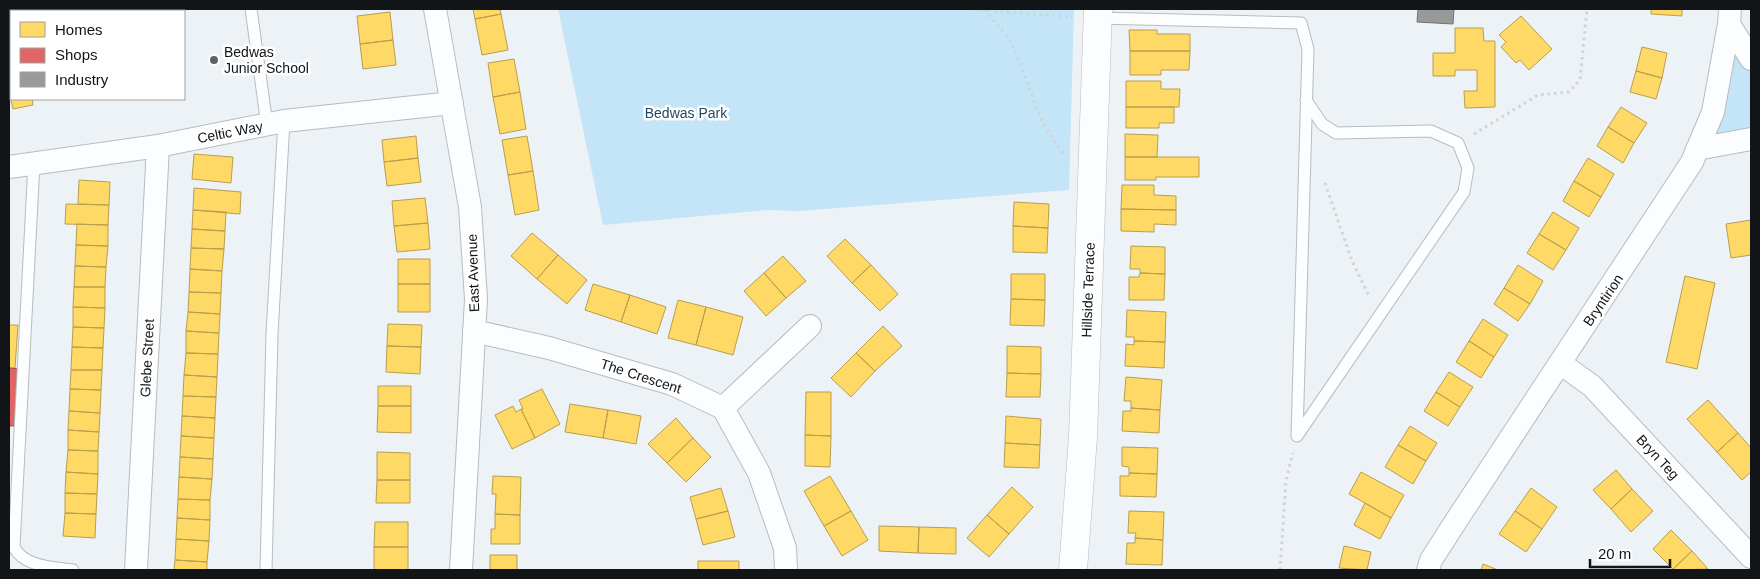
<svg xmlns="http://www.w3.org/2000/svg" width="1760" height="579" viewBox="0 0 1760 579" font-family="Arial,sans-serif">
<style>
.green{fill:#c4e4f7}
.homes{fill:#ffd966;stroke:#b89e4e}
.shops{fill:#e06666;stroke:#a24e4e}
.industry{fill:#999;stroke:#707172}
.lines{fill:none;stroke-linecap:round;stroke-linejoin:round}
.lane-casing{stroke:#b8bcbe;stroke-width:13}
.street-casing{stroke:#b8bcbe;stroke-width:24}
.secondary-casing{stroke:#b8bcbe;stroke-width:29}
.path{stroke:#d2d3d4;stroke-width:3;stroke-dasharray:2.5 4;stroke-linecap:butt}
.lane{stroke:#fcfdfe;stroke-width:11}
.street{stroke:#fcfdfe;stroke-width:22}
.secondary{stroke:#fcfdfe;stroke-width:28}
.poi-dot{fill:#5e6265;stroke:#fff;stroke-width:2}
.labels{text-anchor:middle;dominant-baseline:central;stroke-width:5;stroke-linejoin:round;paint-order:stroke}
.poi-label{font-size:14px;fill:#111517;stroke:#fff;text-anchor:start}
.park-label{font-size:14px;fill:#224a60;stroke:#fff}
.street-label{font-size:14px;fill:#111517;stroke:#fff}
</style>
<rect width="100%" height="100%" fill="#edf2f6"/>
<!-- green -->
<path class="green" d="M 558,9 L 1074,9 L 1069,190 L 799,211 L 767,210 L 603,225 Z
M 1729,24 L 1751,59 L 1751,139 L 1697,149 Z"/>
<!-- homes -->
<path class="homes" d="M 473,9 L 500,9 L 501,14 L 475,19 Z
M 1651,9 L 1682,9 L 1682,16 L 1651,14 Z
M 390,12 L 393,40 L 360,44 L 357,16 Z
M 501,14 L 508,50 L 482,55 L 475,19 Z
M 1521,16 L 1552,49 L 1529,70 L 1520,60 L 1516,63 L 1501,47 L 1506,42 L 1499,35 Z
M 1455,28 L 1483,28 L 1484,41 L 1495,41 L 1495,107 L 1465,108 L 1464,91 L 1477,91 L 1477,70 L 1455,70 L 1455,76 L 1433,76 L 1433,53 L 1455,53 Z
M 1129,30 L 1157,30 L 1157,34 L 1190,34 L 1190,51 L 1130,51 Z
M 393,40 L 396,65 L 363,69 L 360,44 Z
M 1642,47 L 1667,53 L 1662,78 L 1636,71 Z
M 1130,51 L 1190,51 L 1189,70 L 1161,70 L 1161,75 L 1130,75 Z
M 514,59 L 520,92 L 493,97 L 488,63 Z
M 11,62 L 11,99 L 32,99 L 33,105 L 13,109 L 9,90 L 9,63 Z
M 1636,71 L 1662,78 L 1656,99 L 1630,92 Z
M 1126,81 L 1161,81 L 1161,89 L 1180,89 L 1179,107 L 1126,107 Z
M 520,92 L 526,129 L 500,134 L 493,97 Z
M 1126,107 L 1174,107 L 1174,123 L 1159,123 L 1159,128 L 1126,128 Z
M 1621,107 L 1647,123 L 1634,143 L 1608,127 Z
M 1608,127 L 1634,143 L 1623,163 L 1597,146 Z
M 1125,134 L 1158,135 L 1157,157 L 1125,157 Z
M 416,136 L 418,158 L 384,162 L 382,140 Z
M 527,136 L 533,171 L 508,175 L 502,140 Z
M 194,154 L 233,157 L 231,183 L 192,179 Z
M 1125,157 L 1199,157 L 1199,177 L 1156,177 L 1156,180 L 1125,180 Z
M 418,158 L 421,182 L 387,186 L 384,162 Z
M 1588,158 L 1614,174 L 1601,197 L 1574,181 Z
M 533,171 L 539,210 L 515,215 L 508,175 Z
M 79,180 L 110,182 L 109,205 L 78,204 Z
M 1574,181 L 1601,197 L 1589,217 L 1563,201 Z
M 1122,185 L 1154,185 L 1154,195 L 1176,196 L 1176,210 L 1121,209 Z
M 194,188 L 241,192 L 240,214 L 193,210 Z
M 425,198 L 428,223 L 394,226 L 392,201 Z
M 1014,202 L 1049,204 L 1048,228 L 1013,226 Z
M 66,204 L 109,205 L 108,225 L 65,224 Z
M 1121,209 L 1176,210 L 1176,225 L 1154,224 L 1154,232 L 1121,231 Z
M 193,210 L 226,212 L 225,231 L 192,229 Z
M 1553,212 L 1579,228 L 1566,250 L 1539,234 Z
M 1751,220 L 1751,255 L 1731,258 L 1726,224 Z
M 428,223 L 430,249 L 397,252 L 394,226 Z
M 77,224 L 108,225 L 108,246 L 76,245 Z
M 1013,226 L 1048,228 L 1047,253 L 1013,252 Z
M 192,229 L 225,231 L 224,249 L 191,248 Z
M 532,233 L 558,255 L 537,279 L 511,256 Z
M 1539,234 L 1566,250 L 1553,270 L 1527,253 Z
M 845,239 L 871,265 L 852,283 L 827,256 Z
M 76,245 L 108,246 L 106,267 L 75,266 Z
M 1131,246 L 1165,247 L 1165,274 L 1140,273 L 1140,269 L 1130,269 Z
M 191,248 L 224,249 L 222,271 L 190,269 Z
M 558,255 L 587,280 L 567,304 L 537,279 Z
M 783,256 L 806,281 L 786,298 L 764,273 Z
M 398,259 L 430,259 L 430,284 L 398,284 Z
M 871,265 L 898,294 L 880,311 L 852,283 Z
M 1518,265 L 1543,281 L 1530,304 L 1504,288 Z
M 75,266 L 106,267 L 105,287 L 74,287 Z
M 190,269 L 222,271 L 221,293 L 189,292 Z
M 764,273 L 786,298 L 766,316 L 744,291 Z
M 1140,273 L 1165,274 L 1164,300 L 1129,300 L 1129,277 L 1139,277 Z
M 1011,274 L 1045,274 L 1045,300 L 1011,299 Z
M 1685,276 L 1715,283 L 1697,369 L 1666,362 Z
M 398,284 L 430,284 L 430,312 L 398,312 Z
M 593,284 L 630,295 L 621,322 L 585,310 Z
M 74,287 L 105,287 L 105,308 L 73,307 Z
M 1504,288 L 1530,304 L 1518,321 L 1494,304 Z
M 189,292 L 221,293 L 220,314 L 188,312 Z
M 630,295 L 666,307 L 657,334 L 621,322 Z
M 1011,299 L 1045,300 L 1044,326 L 1010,325 Z
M 678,300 L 706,307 L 696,345 L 668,338 Z
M 73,307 L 105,308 L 104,328 L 73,327 Z
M 706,307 L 743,317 L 733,355 L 696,345 Z
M 1127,310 L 1166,312 L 1165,342 L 1134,341 L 1134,337 L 1126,337 Z
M 188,312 L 220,314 L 219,333 L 186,331 Z
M 1483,319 L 1508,335 L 1494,357 L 1469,341 Z
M 388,324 L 422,325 L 421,347 L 387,346 Z
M 9,325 L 18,325 L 15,368 L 9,368 Z
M 883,326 L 902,346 L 875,371 L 856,353 Z
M 73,327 L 104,328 L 103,348 L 72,347 Z
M 186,331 L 219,333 L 218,354 L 186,353 Z
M 1134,341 L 1165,342 L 1164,368 L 1125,366 L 1126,344 L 1134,345 Z
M 1469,341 L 1494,357 L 1481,378 L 1456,362 Z
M 387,346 L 421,347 L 420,374 L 386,372 Z
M 1007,346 L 1041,347 L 1041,374 L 1007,373 Z
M 72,347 L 103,348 L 102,370 L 71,370 Z
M 186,353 L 218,354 L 217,377 L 184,375 Z
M 856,353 L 875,371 L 851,397 L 831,378 Z
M 71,370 L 102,370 L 101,390 L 70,389 Z
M 1449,372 L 1473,387 L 1460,407 L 1436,392 Z
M 1007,373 L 1041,374 L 1040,397 L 1006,397 Z
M 184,375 L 217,377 L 216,397 L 183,396 Z
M 1126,377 L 1162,380 L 1160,410 L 1131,408 L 1131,401 L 1124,401 Z
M 378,386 L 411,386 L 411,406 L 378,406 Z
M 70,389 L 101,390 L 100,413 L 69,411 Z
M 542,389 L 560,424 L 535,438 L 521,409 L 523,409 L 519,400 Z
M 806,392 L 831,392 L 831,436 L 805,435 Z
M 1436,392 L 1460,407 L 1448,426 L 1424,411 Z
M 183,396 L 216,397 L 215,418 L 182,416 Z
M 1708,400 L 1738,433 L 1717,452 L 1687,419 Z
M 570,404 L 608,410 L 603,438 L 565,432 Z
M 378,406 L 411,406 L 411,433 L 377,432 Z
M 513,406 L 516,412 L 521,409 L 535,438 L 512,449 L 495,415 Z
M 1131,408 L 1160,410 L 1159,433 L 1122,431 L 1123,411 L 1131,411 Z
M 608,410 L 641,416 L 636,444 L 603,438 Z
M 69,411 L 100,413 L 99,432 L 68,430 Z
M 182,416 L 215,418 L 214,438 L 181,436 Z
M 1006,416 L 1041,419 L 1040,445 L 1005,443 Z
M 676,418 L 693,438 L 667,463 L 648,444 Z
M 1410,426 L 1437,443 L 1426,461 L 1398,445 Z
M 68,430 L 99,432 L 98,451 L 68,450 Z
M 1738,433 L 1751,448 L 1751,472 L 1742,480 L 1717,452 Z
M 805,435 L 831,436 L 830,467 L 805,466 Z
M 181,436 L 214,438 L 213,459 L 180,457 Z
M 693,438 L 711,457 L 686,482 L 667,463 Z
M 1005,443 L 1040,445 L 1039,468 L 1004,467 Z
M 1398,445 L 1426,461 L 1413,484 L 1385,467 Z
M 1122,447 L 1158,448 L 1157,474 L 1129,473 L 1129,467 L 1122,466 Z
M 68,450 L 98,451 L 98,474 L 66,472 Z
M 377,452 L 410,453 L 410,480 L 377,480 Z
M 180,457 L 213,459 L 212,479 L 179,477 Z
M 1616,470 L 1632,489 L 1611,509 L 1593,490 Z
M 66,472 L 98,474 L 97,494 L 65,493 Z
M 1361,472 L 1404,495 L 1391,518 L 1349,494 Z
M 1129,473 L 1157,474 L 1156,497 L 1120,496 L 1120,476 L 1129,476 Z
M 493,476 L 521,477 L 520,515 L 495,514 L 496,494 L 492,494 Z
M 830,476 L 851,511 L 824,526 L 804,491 Z
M 179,477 L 212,479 L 210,500 L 178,499 Z
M 377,480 L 410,480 L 410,503 L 376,503 Z
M 1012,487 L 1033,507 L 1009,534 L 987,515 Z
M 721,488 L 728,511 L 696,519 L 690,497 Z
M 1531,488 L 1557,507 L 1542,529 L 1515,511 Z
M 1632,489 L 1653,511 L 1631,532 L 1611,509 Z
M 65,493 L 97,494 L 96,514 L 65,513 Z
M 178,499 L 210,500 L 210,520 L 177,518 Z
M 1365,503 L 1391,518 L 1380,539 L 1354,525 Z
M 728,511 L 735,537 L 703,545 L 696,519 Z
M 851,511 L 868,540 L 842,556 L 824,526 Z
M 1129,511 L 1164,512 L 1163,540 L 1135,538 L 1136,533 L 1128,533 Z
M 1515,511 L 1542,529 L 1526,552 L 1499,534 Z
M 65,513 L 96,514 L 95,538 L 63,536 Z
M 495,514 L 520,515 L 520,544 L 491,544 L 491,529 L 495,529 Z
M 987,515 L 1009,534 L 989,557 L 967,538 Z
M 177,518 L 210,520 L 209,541 L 176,539 Z
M 375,522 L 408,522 L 408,547 L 374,547 Z
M 879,526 L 919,527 L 918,553 L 879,551 Z
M 919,527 L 956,528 L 956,554 L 918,553 Z
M 1671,530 L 1692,551 L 1673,569 L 1653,549 Z
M 1135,538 L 1163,540 L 1162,565 L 1126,564 L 1127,543 L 1135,543 Z
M 176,539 L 209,541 L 207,562 L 175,560 Z
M 1344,546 L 1371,552 L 1367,570 L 1339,568 Z
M 374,547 L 408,547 L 408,570 L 374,570 Z
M 1692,551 L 1708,569 L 1674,570 L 1673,569 Z
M 490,555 L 517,555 L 517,570 L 490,570 Z
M 175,560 L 207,562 L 207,570 L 174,570 Z
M 698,561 L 739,561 L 739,570 L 698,570 Z
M 1483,564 L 1498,570 L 1481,570 Z"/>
<!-- shops -->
<path class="shops" d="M 9,368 L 20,369 L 18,426 L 9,426 Z"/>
<!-- industry -->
<path class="industry" d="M 1418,9 L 1454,9 L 1453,24 L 1417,22 Z"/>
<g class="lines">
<defs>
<path id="lane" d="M 251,9 L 267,125
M 1097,18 L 1301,23 L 1308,49 L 1297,436 L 1464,192 L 1468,168 L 1458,143 L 1431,131 L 1336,133 L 1322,124 L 1306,100
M 34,163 L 14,547 C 24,567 53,567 73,570
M 266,570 L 272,334 L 284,121"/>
<path id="street" d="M 435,9 L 470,207 L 476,299 L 461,570
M 1729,24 L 1751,59
M 1697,149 L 1751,139
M 9,167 L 158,146 L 284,121 L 452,103
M 474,331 L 549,348 L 672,384 L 723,408 L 759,473 L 785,548 L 786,570
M 1560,363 L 1592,386 L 1751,557
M 723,408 L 810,326
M 136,570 L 158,146
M 1428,570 L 1431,560 L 1458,518 L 1692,162 L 1713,112 L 1729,24 L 1730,9"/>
<path id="secondary" d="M 1073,570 L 1083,437 L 1098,9"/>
</defs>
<!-- lane casing -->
<use href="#lane" class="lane-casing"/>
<!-- street casing -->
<use href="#street" class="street-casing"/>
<!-- secondary casing -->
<use href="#secondary" class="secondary-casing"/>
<!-- path -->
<path class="path" d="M 968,9 L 1072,17
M 986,9 C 990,20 1003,29 1009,39 C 1029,77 1036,125 1066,156
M 1474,134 L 1538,95 L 1569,92 L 1580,80 L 1587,9
M 1325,183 L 1352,261 L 1369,296
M 1280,570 L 1286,480 L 1293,453"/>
<!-- lane -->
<use href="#lane" class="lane"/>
<!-- street -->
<use href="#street" class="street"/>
<!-- secondary -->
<use href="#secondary" class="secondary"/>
</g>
<!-- markers -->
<circle class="poi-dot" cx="214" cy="60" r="5"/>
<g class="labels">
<!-- poi labels -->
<g class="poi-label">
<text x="224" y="52">Bedwas<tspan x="224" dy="16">Junior School</tspan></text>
</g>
<!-- park labels -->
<g class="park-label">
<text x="686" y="113">Bedwas Park</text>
</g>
<!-- street labels -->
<g class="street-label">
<text transform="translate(230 132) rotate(-11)">Celtic Way</text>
<text transform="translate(473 273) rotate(-92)">East Avenue</text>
<text transform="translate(1088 290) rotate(-88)">Hillside Terrace</text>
<text transform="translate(1603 300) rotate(-56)">Bryntirion</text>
<text transform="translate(147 358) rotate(-87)">Glebe Street</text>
<text transform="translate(641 376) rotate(18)">The Crescent</text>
<text transform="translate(1658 457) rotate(47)">Bryn Teg</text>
</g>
</g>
<!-- border -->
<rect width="1760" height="579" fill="none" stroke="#111517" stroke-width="20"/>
<!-- legend -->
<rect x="10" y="10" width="175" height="90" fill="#ffffff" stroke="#a0a1a2"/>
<rect x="20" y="22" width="25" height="15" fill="#ffd966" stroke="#a0a1a2"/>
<text x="55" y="35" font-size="15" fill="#111517">Homes</text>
<rect x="20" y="48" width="25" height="15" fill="#e06666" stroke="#a0a1a2"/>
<text x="55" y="60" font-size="15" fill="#111517">Shops</text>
<rect x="20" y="72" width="25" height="15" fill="#999999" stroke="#a0a1a2"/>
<text x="55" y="85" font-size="15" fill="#111517">Industry</text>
<!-- scale -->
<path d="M1590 559v8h80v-8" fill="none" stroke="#111517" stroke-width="2.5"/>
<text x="1598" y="559" font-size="15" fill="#111517" stroke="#ffffff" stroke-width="4" paint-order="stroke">20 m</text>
</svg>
